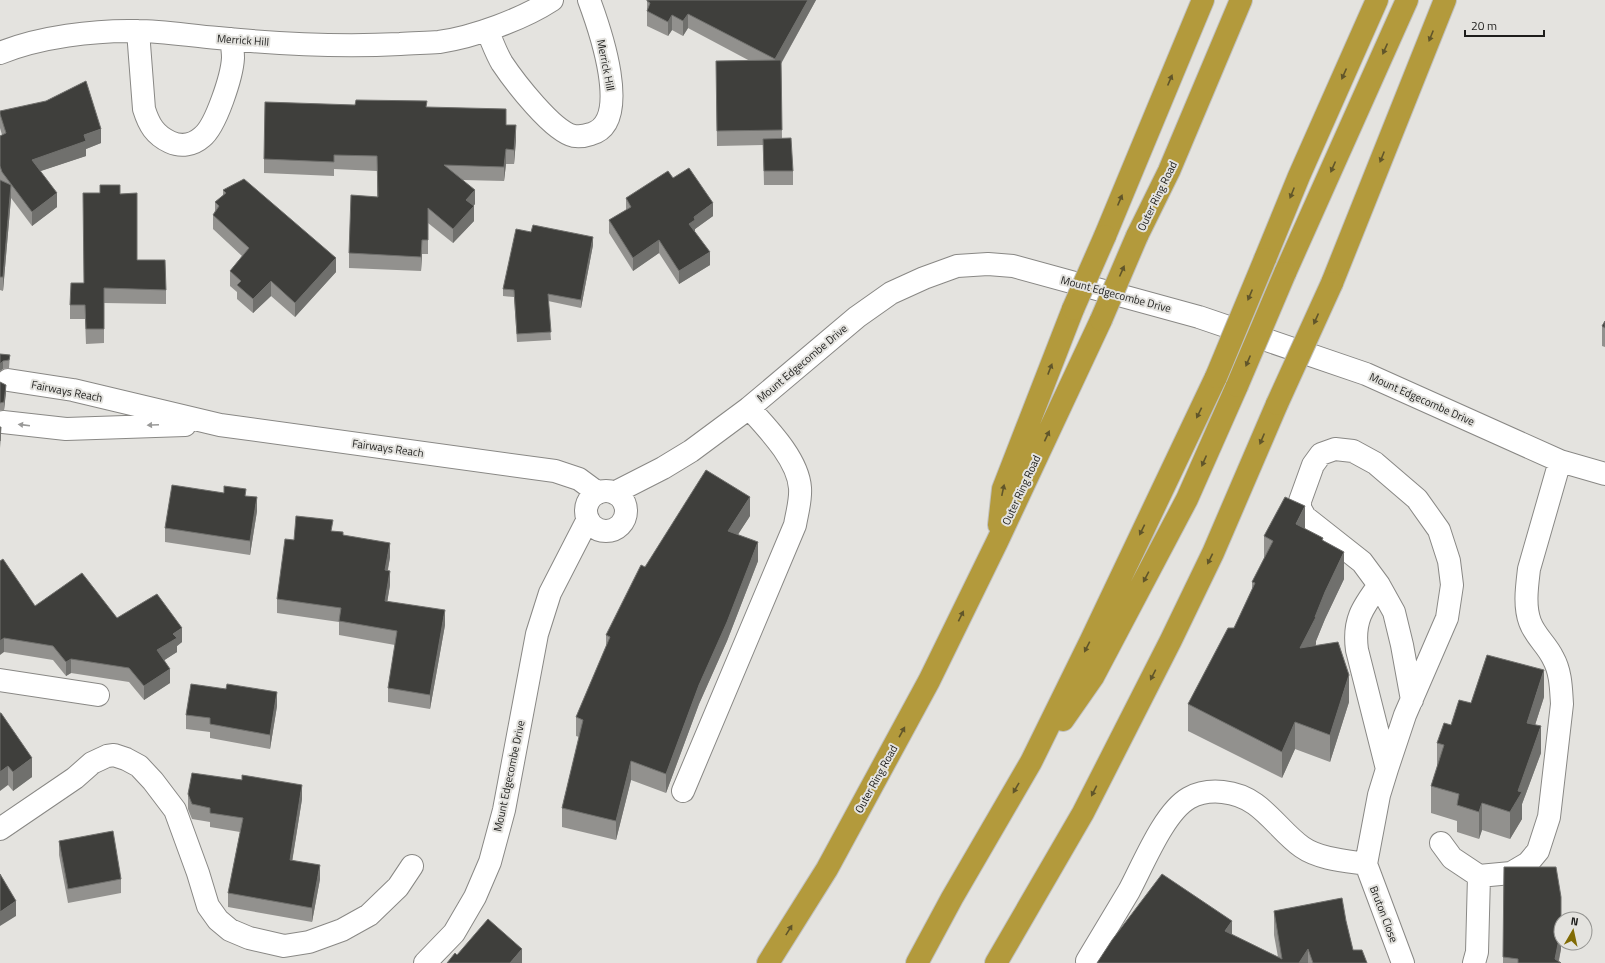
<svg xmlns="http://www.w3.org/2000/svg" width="1605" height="963" viewBox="0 0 1605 963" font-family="'Titillium Web',sans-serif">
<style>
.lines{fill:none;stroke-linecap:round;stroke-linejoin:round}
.minor-casing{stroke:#898885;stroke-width:24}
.highway-casing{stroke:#c0c0bf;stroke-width:24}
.minor{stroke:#fff;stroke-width:22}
.highway{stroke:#b39a3c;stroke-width:22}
.highway-bridge-casing{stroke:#c0c0bf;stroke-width:24;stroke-linecap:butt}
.highway-bridge{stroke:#b39a3c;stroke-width:22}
.wall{fill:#92918e}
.shaded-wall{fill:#70706d}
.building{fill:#3f3f3c;stroke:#70706d}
.oneway{fill:#60552a}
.oneway2{fill:#999998}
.labels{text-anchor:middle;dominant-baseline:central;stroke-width:4;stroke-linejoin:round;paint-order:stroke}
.street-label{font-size:11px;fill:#1d1d1b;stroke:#e4e3df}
</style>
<rect width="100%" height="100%" fill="#e4e3df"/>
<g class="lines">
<defs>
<path id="minor" d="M 487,30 C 492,41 496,53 502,63 C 514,81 553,132 574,136 C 580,137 585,136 591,134 C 633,122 599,27 589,0
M 138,31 L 144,109 C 149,125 155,135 170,142 C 181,147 193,145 202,137 C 216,126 232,76 233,58 C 233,52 232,45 231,39
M 0,53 C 39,37 95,30 137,31 C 164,31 191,36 218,38 C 278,44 340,47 400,44 C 413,43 426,43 439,42 C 474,37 523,19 552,0
M 8,380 L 73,390 L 220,425 L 555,471 L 579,479 L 598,493
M 3,422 L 66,429 L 185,425
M586 511a20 20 0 1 1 40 0a20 20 0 1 1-40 0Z
M 614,493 L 663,468 L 691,451 L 749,408 L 857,317 L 891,293 L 924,278 L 957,266 L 988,264 L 1013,266 L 1199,317 L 1366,374 L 1560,461 L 1605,474
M 1379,585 C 1362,608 1353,621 1357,650 L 1387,769
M 0,680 L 98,695
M 683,791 L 795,525 C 797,513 801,500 800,488 C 798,459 767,428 749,408
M 0,829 L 75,778 L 92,763 L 107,756 L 114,755 L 126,759 L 139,766 L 153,781 L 175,810 L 198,873 L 208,906 L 218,920 L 230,930 L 249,938 L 284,946 L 309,942 L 342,930 L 369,915 L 398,887 L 412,866
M 1441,843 L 1452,858 L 1479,876
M 1366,864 L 1379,795 L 1387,769 L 1405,715 L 1447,618 L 1452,585 L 1449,561 L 1439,530 L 1417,499 L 1375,463 L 1353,451 L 1335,449 L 1321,454 L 1313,465 L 1300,501 L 1300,508 L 1305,517 L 1362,562 L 1379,585 L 1394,612 L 1402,645 L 1412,700
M 1366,864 L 1403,963
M 1087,961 C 1101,938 1115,914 1129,891 C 1143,865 1164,812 1189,798 C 1209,787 1237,791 1255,804 C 1272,816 1285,835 1302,847 C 1319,859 1346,861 1366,864
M 425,963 L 454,933 L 475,897 L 490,862 L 504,810 L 537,634 L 550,593 L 588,519
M 1474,963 L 1477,952 L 1479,876 L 1511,873 L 1528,863 L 1538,851 L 1549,817 L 1562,704 C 1561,689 1561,672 1553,658 C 1547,645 1535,636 1530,622 C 1524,606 1527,586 1529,569 L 1560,461"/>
<path id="highway" d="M 1105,236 L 1203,0
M 1137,236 L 1169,171 L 1241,0
M 1265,259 L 1299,176 L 1377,0
M 1285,273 L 1407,0
M 1332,283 L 1445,0
M 999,525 L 1003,489 L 1073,309
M 1063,720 L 1093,677 L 1187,499 L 1237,386
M 768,963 L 827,869 L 929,681 L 997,542 L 1101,320
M 917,963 L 952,898 L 1031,762 L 1091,640 L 1216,377
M 996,963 L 1083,813 L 1171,640 L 1213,553 L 1277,404"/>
</defs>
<!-- minor casing -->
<use href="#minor" class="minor-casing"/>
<!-- highway casing -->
<use href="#highway" class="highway-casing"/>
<!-- minor -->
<use href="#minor" class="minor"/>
<!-- highway -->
<use href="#highway" class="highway"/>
<defs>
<path id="highway-bridge" d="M 1073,309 L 1105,236
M 1101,320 L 1137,236
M 1216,377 L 1265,259
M 1237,386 L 1285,273
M 1277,404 L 1332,283"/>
</defs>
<!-- highway-bridge casing -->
<use href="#highway-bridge" class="highway-bridge-casing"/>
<!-- highway-bridge -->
<use href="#highway-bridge" class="highway-bridge"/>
</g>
<!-- wall -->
<path class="wall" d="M 816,0 L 781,64 L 782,139 L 793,171 L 793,185 L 764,185 L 763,145 L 717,146 L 716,61 L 750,61 L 688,28 L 683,36 L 672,30 L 668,36 L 647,26 L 647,1 Z
M 355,105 L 427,107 L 506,125 L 516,140 L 514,164 L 506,164 L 504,181 L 463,180 L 475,204 L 473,206 L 474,221 L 453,243 L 428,223 L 428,254 L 422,254 L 421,271 L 349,268 L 349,253 L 377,197 L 377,171 L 334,169 L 334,176 L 264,173 L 264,159 Z
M 0,111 L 101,143 L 86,149 L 86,156 L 40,171 L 57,207 L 32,226 L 11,198 L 3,291 L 0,290 L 0,136 L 2,135 L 0,128 Z
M 673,178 L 713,216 L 695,229 L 695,232 L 710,265 L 679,284 L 659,253 L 633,271 L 609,233 L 609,220 L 626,210 L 626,198 Z
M 223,190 L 336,272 L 295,317 L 271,296 L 253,313 L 237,299 L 237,292 L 230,286 L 230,271 L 242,256 L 213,229 L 213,215 L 215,211 L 215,202 L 223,196 Z
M 120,194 L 137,260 L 166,290 L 166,304 L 104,303 L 104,343 L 86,344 L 85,319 L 70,319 L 70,305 L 84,283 Z
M 593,245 L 581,308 L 548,301 L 551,340 L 517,342 L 514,297 L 503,296 L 503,289 Z
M 1605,321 L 1605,347 L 1602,346 L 1602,326 Z
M 0,354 L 10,355 L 9,368 L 3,369 Z
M 0,382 L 6,392 L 4,410 L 0,410 Z
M 246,496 L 257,511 L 250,555 L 165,542 L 165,528 Z
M 750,516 L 738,534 L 758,561 L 727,641 L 699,704 L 666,793 L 631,780 L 616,840 L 562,827 L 562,808 L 579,737 L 576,736 L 576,717 L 606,647 L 606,635 L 645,567 Z
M 1305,529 L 1323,540 L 1344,579 L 1325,619 L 1316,641 L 1316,644 L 1315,646 L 1349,702 L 1330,762 L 1295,749 L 1282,778 L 1188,731 L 1188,704 L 1234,628 L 1252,590 L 1252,582 L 1264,559 L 1264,536 Z
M 333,531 L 390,557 L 388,570 L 390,585 L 387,602 L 445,625 L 430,709 L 388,702 L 388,688 L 395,645 L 339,635 L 339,622 L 277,613 L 277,599 L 294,540 Z
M 0,561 L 35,606 L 117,618 L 182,642 L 177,646 L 177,652 L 164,660 L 170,683 L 144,700 L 129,682 L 71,673 L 66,676 L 53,660 L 4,652 Z
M 1544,697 L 1535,725 L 1541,753 L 1522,804 L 1522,819 L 1510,839 L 1482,830 L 1479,839 L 1457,832 L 1457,821 L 1431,813 L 1431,786 L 1437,768 L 1437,743 L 1451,725 L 1471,703 Z
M 277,706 L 270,749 L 210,738 L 210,732 L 186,729 L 186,715 Z
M 0,713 L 32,777 L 13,791 L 8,785 Z
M 188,794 L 302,799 L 292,861 L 320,879 L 312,922 L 228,907 L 228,893 L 240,832 L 210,827 L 210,822 L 192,819 L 188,809 Z
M 59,841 L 121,879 L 121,893 L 68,903 L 59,855 Z
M 1504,867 L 1561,949 L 1559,961 L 1561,963 L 1503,963 Z
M 1274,911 L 1346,921 L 1353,950 L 1367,963 L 1097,963 L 1232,935 L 1278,957 L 1274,935 Z"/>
<!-- shaded-wall -->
<path class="shaded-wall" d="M 808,0 L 816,0 L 775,74 L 775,59 Z
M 688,14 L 688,28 L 683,36 L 683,21 Z
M 672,15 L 672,30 L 668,36 L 668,22 Z
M 516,125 L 516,140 L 514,164 L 514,150 Z
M 101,129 L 101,143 L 86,149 L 86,156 L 32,174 L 32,160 L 84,135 Z
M 506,149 L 506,164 L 504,181 L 504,167 Z
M 11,185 L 11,198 L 3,291 L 3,277 Z
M 475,190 L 475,204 L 466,215 L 474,206 L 474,221 L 453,243 L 453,229 L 466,200 Z
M 57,193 L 57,207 L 32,226 L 32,212 Z
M 713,203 L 713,216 L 695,229 L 695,233 L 689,224 L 694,217 Z
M 593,237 L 593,245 L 581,308 L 581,300 Z
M 422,240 L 422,254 L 421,271 L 421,257 Z
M 659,240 L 659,253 L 633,271 L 633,258 Z
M 710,252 L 710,265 L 679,284 L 679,271 Z
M 336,258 L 336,272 L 295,317 L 295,303 Z
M 271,281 L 271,296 L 253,313 L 253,299 Z
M 3,361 L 3,369 L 0,371 L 0,364 Z
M 6,385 L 6,392 L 4,410 L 4,402 Z
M 1,427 L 1,434 L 0,448 L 0,441 Z
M 257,497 L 257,511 L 250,555 L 250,541 Z
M 750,497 L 750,516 L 728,550 L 728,531 Z
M 1305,506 L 1305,533 L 1296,524 Z
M 758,542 L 758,561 L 727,641 L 699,704 L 666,793 L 666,774 L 699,685 Z
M 390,543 L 390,557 L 385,584 L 385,570 Z
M 1344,552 L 1344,579 L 1325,619 L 1316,641 L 1316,644 L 1300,675 L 1300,648 L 1325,592 Z
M 390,571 L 390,585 L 385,616 L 385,601 Z
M 445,610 L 445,625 L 430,709 L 430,695 Z
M 182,628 L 182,642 L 177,646 L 177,652 L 157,665 L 157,650 L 173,634 Z
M 4,638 L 4,652 L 0,655 L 0,641 Z
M 71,659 L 71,673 L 66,676 L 66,662 Z
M 170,669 L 170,683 L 144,700 L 144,686 Z
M 1544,670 L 1544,697 L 1527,750 L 1527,723 Z
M 1349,675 L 1349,702 L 1330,762 L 1330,735 Z
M 277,692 L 277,706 L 270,749 L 270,735 Z
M 1295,722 L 1295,749 L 1282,778 L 1282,752 Z
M 1541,726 L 1541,753 L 1522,804 L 1522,819 L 1510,839 L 1510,812 Z
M 32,758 L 32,777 L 13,791 L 13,772 Z
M 631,761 L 631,780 L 616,840 L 616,821 Z
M 8,766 L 8,785 L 0,791 L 0,772 Z
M 302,785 L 302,799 L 290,875 L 290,860 Z
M 1482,803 L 1482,830 L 1479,839 L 1479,812 Z
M 320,865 L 320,879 L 312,922 L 312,908 Z
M 16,901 L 16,916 L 0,926 L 0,912 Z
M 1232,921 L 1232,945 L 1225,931 Z
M 1561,929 L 1561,949 L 1558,963 L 1555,959 Z
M 522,949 L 522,963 L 510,963 Z
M 1308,949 L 1308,963 L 1299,963 Z"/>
<!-- building -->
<path class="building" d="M 647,0 L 808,0 L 775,59 L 688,14 L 683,21 L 672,15 L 668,22 L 647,11 L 650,3 L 647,1 Z
M 781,60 L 782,130 L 717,131 L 716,61 Z
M 86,81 L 101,129 L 84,135 L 86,141 L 32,160 L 57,193 L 32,212 L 2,172 L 0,166 L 0,136 L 6,133 L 0,114 L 0,111 L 46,101 Z
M 356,100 L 427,101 L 426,107 L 506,109 L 506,125 L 516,125 L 514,150 L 506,149 L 504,167 L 444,165 L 475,190 L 466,200 L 474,206 L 453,229 L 428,208 L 428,240 L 422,240 L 421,257 L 349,253 L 351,195 L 378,197 L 377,156 L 334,155 L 334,162 L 264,159 L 265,102 L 355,105 Z
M 791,138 L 793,171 L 764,171 L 763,139 Z
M 689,168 L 713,203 L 694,217 L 695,220 L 689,224 L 710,252 L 679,271 L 659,240 L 633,258 L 609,220 L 631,207 L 626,198 L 668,171 L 673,178 Z
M 244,179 L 336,258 L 295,303 L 271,281 L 253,299 L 237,285 L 241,281 L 230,271 L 249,248 L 213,215 L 219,206 L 215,202 L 226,193 L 223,190 Z
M 0,180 L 11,185 L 3,277 L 0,277 Z
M 100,185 L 120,185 L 120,194 L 137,193 L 137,260 L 165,260 L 166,290 L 104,288 L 104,329 L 86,329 L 85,305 L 70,305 L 71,283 L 84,283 L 83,193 L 100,193 Z
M 533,225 L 593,237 L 581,300 L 548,294 L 551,332 L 517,334 L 514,290 L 503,289 L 516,229 L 531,232 Z
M 1605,321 L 1605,328 L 1602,326 Z
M 0,354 L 10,355 L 9,360 L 3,361 L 0,364 Z
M 0,382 L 6,385 L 4,402 L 0,403 Z
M 0,427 L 1,427 L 0,441 Z
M 706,470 L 750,497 L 728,531 L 758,542 L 727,622 L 699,685 L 666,774 L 631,761 L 616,821 L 562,808 L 583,720 L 576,717 L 610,637 L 606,635 L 641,565 L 645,567 Z
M 172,485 L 224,493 L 224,486 L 246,489 L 245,496 L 257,497 L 250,541 L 165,528 Z
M 1285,497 L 1305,506 L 1296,524 L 1323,538 L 1322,540 L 1344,552 L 1325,592 L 1315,617 L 1316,617 L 1300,648 L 1338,642 L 1349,675 L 1330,735 L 1295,722 L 1282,752 L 1188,704 L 1228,628 L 1234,628 L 1255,583 L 1252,582 L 1273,541 L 1264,536 Z
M 296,516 L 333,520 L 331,531 L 343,532 L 343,535 L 390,543 L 385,570 L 390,571 L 385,601 L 445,610 L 430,695 L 388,688 L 397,631 L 339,621 L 341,608 L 277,599 L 285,539 L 294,540 Z
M 3,559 L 35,606 L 82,573 L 117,618 L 157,594 L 182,628 L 173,634 L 177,638 L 157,650 L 170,669 L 144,686 L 129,668 L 71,659 L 66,662 L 53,646 L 4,638 L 0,641 L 0,561 Z
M 1487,655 L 1544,670 L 1527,723 L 1541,726 L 1518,791 L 1522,792 L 1510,812 L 1482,803 L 1479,812 L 1457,805 L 1459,794 L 1431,786 L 1444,745 L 1437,743 L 1444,723 L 1451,725 L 1459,700 L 1471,703 Z
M 191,684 L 226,689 L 227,684 L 277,692 L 270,735 L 210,724 L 210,718 L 186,715 Z
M 0,713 L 1,713 L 32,758 L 13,772 L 8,766 L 0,772 Z
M 192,773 L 242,780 L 242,775 L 302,785 L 290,860 L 320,865 L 312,908 L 228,893 L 243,818 L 210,813 L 210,808 L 192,804 L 188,794 Z
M 113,831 L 121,879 L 68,889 L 59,841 Z
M 1504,867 L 1556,867 L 1561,897 L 1561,929 L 1555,959 L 1561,963 L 1518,963 L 1518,959 L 1503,957 Z
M 0,874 L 16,901 L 0,912 Z
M 1162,874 L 1232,921 L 1225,931 L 1282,959 L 1274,911 L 1342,898 L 1346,921 L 1353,950 L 1362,950 L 1367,963 L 1313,963 L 1308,949 L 1299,963 L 1097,963 L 1112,940 Z
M 488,919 L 522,949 L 510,963 L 447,963 L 455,953 L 457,955 Z"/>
<!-- one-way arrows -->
<defs><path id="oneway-solid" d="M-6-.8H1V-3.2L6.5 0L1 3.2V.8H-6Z"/></defs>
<g class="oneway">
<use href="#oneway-solid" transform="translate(1431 36) rotate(112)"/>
<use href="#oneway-solid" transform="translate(1385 49) rotate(114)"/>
<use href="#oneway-solid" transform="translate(1344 74) rotate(114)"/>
<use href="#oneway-solid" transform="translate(1170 80) rotate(-67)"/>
<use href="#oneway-solid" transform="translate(1382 157) rotate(112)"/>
<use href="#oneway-solid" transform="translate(1333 167) rotate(114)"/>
<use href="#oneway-solid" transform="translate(1292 193) rotate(112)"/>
<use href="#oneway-solid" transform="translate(1120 200) rotate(-67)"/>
<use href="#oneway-solid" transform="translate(1122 271) rotate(-66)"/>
<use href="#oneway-solid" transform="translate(1250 295) rotate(113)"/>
<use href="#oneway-solid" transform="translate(1316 319) rotate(114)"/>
<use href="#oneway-solid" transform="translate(1248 361) rotate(113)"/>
<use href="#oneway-solid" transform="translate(1050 369) rotate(-69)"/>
<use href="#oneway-solid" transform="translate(1199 413) rotate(116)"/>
<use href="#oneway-solid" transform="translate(1047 436) rotate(-65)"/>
<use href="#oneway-solid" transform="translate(1262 439) rotate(113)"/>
<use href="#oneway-solid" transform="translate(1204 461) rotate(114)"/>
<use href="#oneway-solid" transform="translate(1003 490) rotate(-78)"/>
<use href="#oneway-solid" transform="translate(1142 530) rotate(116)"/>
<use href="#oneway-solid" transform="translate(1210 559) rotate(116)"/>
<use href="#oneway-solid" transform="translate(1146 577) rotate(118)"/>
<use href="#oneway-solid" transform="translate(961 616) rotate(-64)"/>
<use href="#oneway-solid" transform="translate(1087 647) rotate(117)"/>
<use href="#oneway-solid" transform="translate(1153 675) rotate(117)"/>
<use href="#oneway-solid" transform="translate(902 732) rotate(-61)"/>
<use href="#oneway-solid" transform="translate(1016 788) rotate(120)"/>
<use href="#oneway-solid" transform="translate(1094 791) rotate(117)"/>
<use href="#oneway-solid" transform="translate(789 930) rotate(-58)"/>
</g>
<g class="oneway2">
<use href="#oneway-solid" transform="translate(24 425) rotate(-173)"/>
<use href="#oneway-solid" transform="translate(153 425) rotate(177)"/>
</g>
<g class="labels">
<!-- street labels -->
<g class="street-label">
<text transform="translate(243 40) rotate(4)">Merrick Hill</text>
<text transform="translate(606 65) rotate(79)">Merrick Hill</text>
<text transform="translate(1157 196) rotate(-64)">Outer Ring Road</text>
<text transform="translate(1116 294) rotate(15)">Mount Edgecombe Drive</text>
<text transform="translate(802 363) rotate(-40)">Mount Edgecombe Drive</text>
<text transform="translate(67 391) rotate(11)">Fairways Reach</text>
<text transform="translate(1422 399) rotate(24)">Mount Edgecombe Drive</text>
<text transform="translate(388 448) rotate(8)">Fairways Reach</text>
<text transform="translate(1021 490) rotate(-65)">Outer Ring Road</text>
<text transform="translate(509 776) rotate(-78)">Mount Edgecombe Drive</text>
<text transform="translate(876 779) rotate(-61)">Outer Ring Road</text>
<text transform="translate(1384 914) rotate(69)">Bruton Close</text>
</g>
</g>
<!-- north arrow -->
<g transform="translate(1573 931) rotate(9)"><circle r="19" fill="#e4e3df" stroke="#949491"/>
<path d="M0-3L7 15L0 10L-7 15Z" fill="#816b04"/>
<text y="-6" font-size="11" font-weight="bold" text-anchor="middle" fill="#1d1d1b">N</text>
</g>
<!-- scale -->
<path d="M1465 30v6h79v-6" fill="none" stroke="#1d1d1b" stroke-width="2"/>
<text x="1471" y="30" font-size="12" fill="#1d1d1b" stroke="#e4e3df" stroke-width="3" paint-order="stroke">20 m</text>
</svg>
